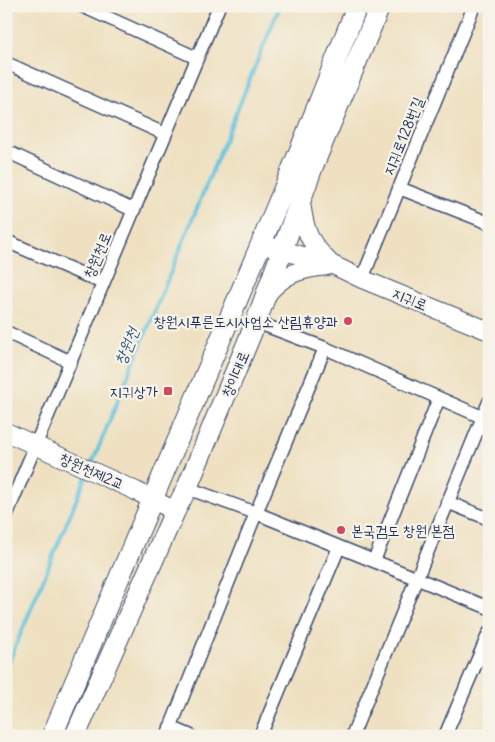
<svg xmlns="http://www.w3.org/2000/svg" width="495" height="742" viewBox="0 0 495 742" font-family="Delius,'Poor Story',sans-serif">
<style>
.lines{fill:none;stroke-linecap:round;stroke-linejoin:round}
.stream{stroke:#5ec2dc;stroke-width:4}
.street-casing{stroke:#3b4a6d;stroke-width:15}
.secondary-casing{stroke:#3b4a6d;stroke-width:20}
.primary-casing{stroke:#3b4a6d;stroke-width:22}
.street{stroke:#fff;stroke-width:12}
.secondary{stroke:#fff;stroke-width:18}
.primary{stroke:#fff;stroke-width:20}
.poi-dot{fill:#d1495b;stroke:#f7f3e8;stroke-width:2}
.labels{text-anchor:middle;dominant-baseline:central;stroke-width:4.5;stroke-linejoin:round;paint-order:stroke}
.street-label{font-size:15px;fill:#1b2f5e;stroke:#f7f3e8}
.poi-label{font-size:15px;fill:#1b2f5e;stroke:#f7f3e8;text-anchor:end}
.water-label{font-size:16px;font-style:italic;fill:#2c547e;stroke:#f7f3e8}
</style>
<rect width="100%" height="100%" fill="#f7f3e8"/>
<filter id="ink" filterUnits="userSpaceOnUse"><feTurbulence type="fractalNoise" baseFrequency=".02" numOctaves="2"/><feDisplacementMap in="SourceGraphic" scale="10" xChannelSelector="R" yChannelSelector="G"/><feConvolveMatrix kernelMatrix="1 2 1 2 8 2 1 2 1" color-interpolation-filters="sRGB"/></filter>
<filter id="wash" filterUnits="userSpaceOnUse"><feTurbulence type="fractalNoise" baseFrequency=".0096" numOctaves="4" result="noise"/><feDisplacementMap in="SourceGraphic" scale="20" xChannelSelector="R" yChannelSelector="G"/><feGaussianBlur stdDeviation="1.12" result="paint"/><feColorMatrix in="noise" values="0 0 0 0 0 0 0 0 0 0 0 0 0 0 0 0 0 1.4 0 .05"/><feComposite in="paint" operator="in"/></filter>
<g filter="url(#wash)">
<rect width="100%" height="100%" fill="#eee0c0"/>
<g class="lines">
<!-- stream -->
<path class="stream" d="M 91,466 L 280,6
M 6,669 L 87,474"/>
</g>
</g>
<g filter="url(#ink)">
<g class="lines">
<defs>
<path id="street" d="M 82,6 L 197,58
M 6,63 L 165,134
M 6,151 L 133,210
M 399,188 L 489,223
M 6,241 L 103,283
M 362,279 L 474,6
M 256,322 L 325,348 L 482,417
M 6,332 L 71,362
M 187,488 L 256,513 L 489,608
M 447,502 L 489,519
M 6,516 L 219,6
M 374,561 L 439,398
M 170,727 L 191,736
M 167,736 L 256,513 L 325,348
M 260,736 L 339,547
M 352,736 L 489,402
M 445,736 L 489,633"/>
<path id="secondary" d="M 301,202 C 305,234 309,242 332,265
M 261,244 L 333,265 L 362,279 L 489,331
M 267,294 C 285,273 300,269 327,266
M 6,432 L 136,491 L 175,511"/>
<path id="primary" d="M 52,736 L 261,244 L 302,145 L 357,6
M 75,736 L 175,511 L 187,488 L 256,322 L 313,166 L 380,6"/>
</defs>
<!-- street casing -->
<use href="#street" class="street-casing"/>
<!-- secondary casing -->
<use href="#secondary" class="secondary-casing"/>
<!-- primary casing -->
<use href="#primary" class="primary-casing"/>
<!-- street -->
<use href="#street" class="street"/>
<!-- secondary -->
<use href="#secondary" class="secondary"/>
<!-- primary -->
<use href="#primary" class="primary"/>
</g>
</g>
<!-- markers -->
<g class="poi-dot">
<circle cx="348" cy="321" r="5"/>
<rect x="163" y="386" width="10" height="10" rx="2.5"/>
<circle cx="341" cy="530" r="5"/>
</g>
<g class="labels">
<!-- street labels -->
<g class="street-label">
<text transform="translate(403 136) rotate(-68)">지귀로128번길</text>
<text transform="translate(97 255) rotate(-67)">창원천로</text>
<text transform="translate(410 299) rotate(22)">지귀로</text>
<text transform="translate(235 374) rotate(-67)">창이대로</text>
<text transform="translate(92 471) rotate(24)">창원천제2교</text>
</g>
<!-- poi labels -->
<g class="poi-label">
<text x="338" y="321">창원시푸른도시사업소 산림휴양과</text>
<text x="158" y="391">지귀상가</text>
<text x="351" y="530" text-anchor="start">본국검도 창원 본점</text>
</g>
<!-- water labels -->
<g class="water-label">
<text transform="translate(126 346) rotate(-68)">창원천</text>
</g>
</g>
<!-- margin -->
<rect width="495" height="742" fill="none" stroke="#f7f3e8" stroke-width="25"/>
</svg>
